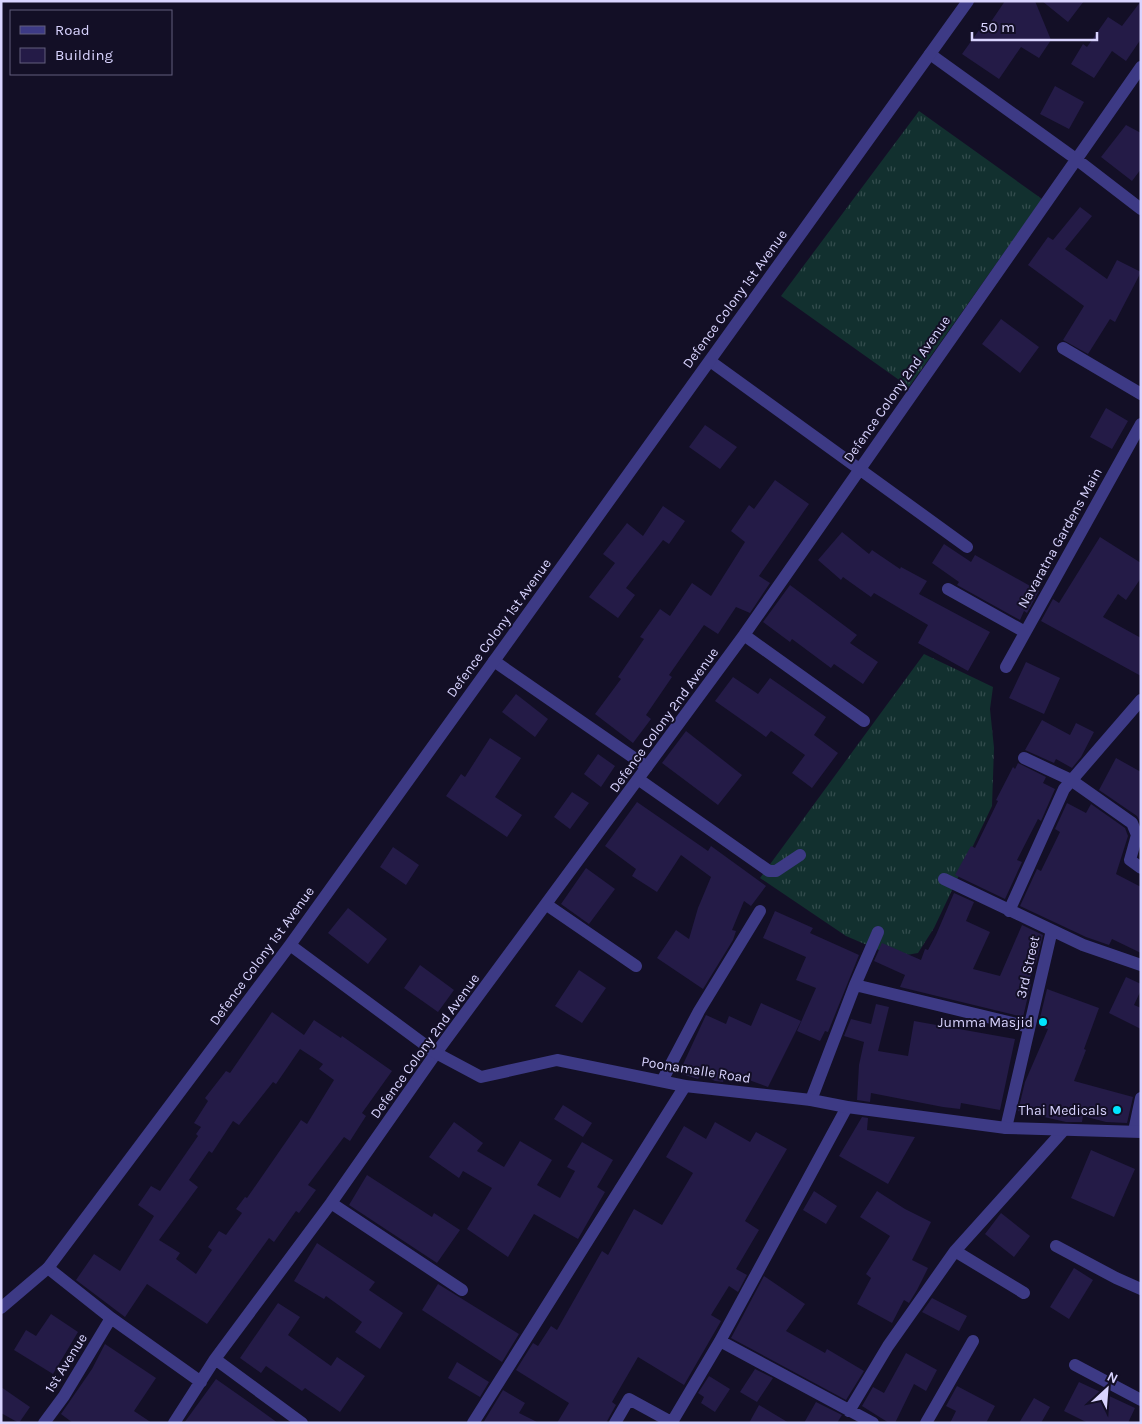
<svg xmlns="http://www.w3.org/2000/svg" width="1142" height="1424" viewBox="0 0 1142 1424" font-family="Karla,sans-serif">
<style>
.grass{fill:url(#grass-tufts)}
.building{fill:#241b47;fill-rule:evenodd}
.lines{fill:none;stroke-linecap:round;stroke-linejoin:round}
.minor{stroke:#3d3a85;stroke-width:12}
.tertiary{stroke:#3d3a85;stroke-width:12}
.poi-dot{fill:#00e5ff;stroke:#130f26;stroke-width:2}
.labels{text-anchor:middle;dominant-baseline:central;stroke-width:4;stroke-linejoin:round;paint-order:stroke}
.street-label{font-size:14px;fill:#d9d4ff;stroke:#130f26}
.poi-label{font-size:14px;fill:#d9d4ff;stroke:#130f26;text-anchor:end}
</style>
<defs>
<pattern id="grass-tufts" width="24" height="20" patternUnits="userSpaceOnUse" patternTransform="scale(1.25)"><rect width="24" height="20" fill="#12302f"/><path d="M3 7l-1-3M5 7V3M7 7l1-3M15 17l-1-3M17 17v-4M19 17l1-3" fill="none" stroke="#344d4e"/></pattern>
</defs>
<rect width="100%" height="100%" fill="#130f26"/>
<!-- grass -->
<path class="grass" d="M 919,111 L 1042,199 L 909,387 L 781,296 Z
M 924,654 L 993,687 L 990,709 L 994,748 L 992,806 L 934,928 L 918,953 L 895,957 L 846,936 L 760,878 Z"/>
<!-- building -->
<path class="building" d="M 1005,1 L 1035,1 L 1051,40 L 1039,58 L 1021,47 L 999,79 L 962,54 L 982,26 L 986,29 Z
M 1042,1 L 1084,1 L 1068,22 Z
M 1141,1 L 1141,39 L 1126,61 L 1112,51 L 1094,78 L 1071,64 L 1083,44 L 1087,47 L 1108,17 L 1122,26 Z
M 1055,86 L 1084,102 L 1069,129 L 1040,114 Z
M 1126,125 L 1141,133 L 1141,169 L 1132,181 L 1101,157 Z
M 1080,207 L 1092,216 L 1065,249 L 1107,279 L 1117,260 L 1141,272 L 1115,322 L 1110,319 L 1088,354 L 1063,340 L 1084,306 L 1028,265 L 1048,237 L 1053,240 Z
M 1001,319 L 1039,347 L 1020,373 L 982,344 Z
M 1106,408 L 1128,421 L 1112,449 L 1090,437 Z
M 705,425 L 737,447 L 720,469 L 689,447 Z
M 775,480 L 809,504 L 759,576 L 770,583 L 750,613 L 736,607 L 718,634 L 704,625 L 669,675 L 672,677 L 646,715 L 651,719 L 633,743 L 595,714 L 621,679 L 618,677 L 644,639 L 640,637 L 660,609 L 670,616 L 692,583 L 711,596 L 745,542 L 731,531 L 749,505 L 754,509 Z
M 663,506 L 685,521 L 669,544 L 663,540 L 626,588 L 635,595 L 618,618 L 589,597 L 615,563 L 603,554 L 627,523 L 643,536 Z
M 842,532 L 869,554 L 872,550 L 900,569 L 901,567 L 927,581 L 919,594 L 990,632 L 968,671 L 918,643 L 928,625 L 874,593 L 871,597 L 843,577 L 841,580 L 818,560 Z
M 1100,537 L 1141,563 L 1141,578 L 1126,600 L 1118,594 L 1103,617 L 1141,638 L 1141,676 L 1041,621 L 1053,599 L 1059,603 Z
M 944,544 L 971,562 L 975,555 L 1039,591 L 1027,613 L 1024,611 L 1020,620 L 957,585 L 959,582 L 932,563 Z
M 790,585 L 857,635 L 850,643 L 878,662 L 863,684 L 834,664 L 831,668 L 792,639 L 790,642 L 763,622 Z
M 1026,662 L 1060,678 L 1044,714 L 1009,698 Z
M 733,677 L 758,694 L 770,678 L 826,717 L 814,735 L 838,753 L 812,788 L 792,773 L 805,755 L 771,731 L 766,737 L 715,701 Z
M 516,694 L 548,719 L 535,737 L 502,712 Z
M 1042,720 L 1070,735 L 1076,723 L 1094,732 L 1081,757 L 1072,768 L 1056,759 L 1054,763 L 1025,750 Z
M 686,731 L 742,775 L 718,805 L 662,763 Z
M 490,738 L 521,758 L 495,797 L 522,815 L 507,837 L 446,796 L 461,774 L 465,777 Z
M 598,754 L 615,766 L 601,787 L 584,774 Z
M 1116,758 L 1141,772 L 1140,822 L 1137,816 L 1099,790 Z
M 1018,763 L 1046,777 L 1043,783 L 1055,789 L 1041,821 L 1038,819 L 1017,860 L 1022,862 L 1005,899 L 955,875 L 971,846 L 975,848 L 998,801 L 996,800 L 1013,767 L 1015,769 Z
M 572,792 L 589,803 L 570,829 L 554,817 Z
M 637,802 L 708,851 L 711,846 L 766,886 L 751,906 L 744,901 L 732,930 L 736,931 L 733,940 L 703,989 L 657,958 L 676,930 L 689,939 L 698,908 L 711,877 L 681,855 L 657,892 L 632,876 L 636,869 L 605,846 Z
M 1067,803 L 1086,813 L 1091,804 L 1125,828 L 1128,836 L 1116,874 L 1141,887 L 1141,953 L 1112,939 L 1109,945 L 1086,937 L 1020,906 L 1037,869 L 1041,871 L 1060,832 L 1055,829 Z
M 393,847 L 419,865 L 406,885 L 380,867 Z
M 586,868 L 615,889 L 589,924 L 561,904 Z
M 954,893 L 974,902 L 966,921 L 990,932 L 973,969 L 1000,976 L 1022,925 L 1043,935 L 1036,963 L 1028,982 L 1031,983 L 1023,1017 L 900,987 L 905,975 L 874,961 L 882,943 L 921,960 L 925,949 L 928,950 L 936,935 Z
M 348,908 L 387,939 L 368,964 L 328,933 Z
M 775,911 L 813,928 L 810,933 L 859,955 L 828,1032 L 825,1031 L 820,1041 L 797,1031 L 816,988 L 796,980 L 806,957 L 763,938 Z
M 420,965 L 454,990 L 438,1012 L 404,988 Z
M 579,970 L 606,988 L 582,1023 L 555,1006 Z
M 1126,977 L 1141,984 L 1141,990 L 1134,1005 L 1141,1008 L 1141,1029 L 1109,1013 Z
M 1047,989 L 1099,1008 L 1084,1049 L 1086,1050 L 1074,1081 L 1133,1097 L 1127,1123 L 1106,1122 L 1083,1116 L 1082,1122 L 1066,1122 L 1018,1111 L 1025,1082 L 1048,1029 L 1038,1026 Z
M 761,1003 L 801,1021 L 768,1087 L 749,1080 L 747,1084 L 726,1075 L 723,1082 L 715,1081 L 701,1074 L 698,1079 L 679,1073 L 706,1015 L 726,1024 L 729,1016 L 751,1026 Z
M 876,1004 L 889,1007 L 878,1051 L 908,1056 L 914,1021 L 1015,1039 L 1000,1110 L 961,1103 L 960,1109 L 943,1107 L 871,1093 L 870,1102 L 857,1100 L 859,1065 L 864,1042 L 844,1036 L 851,1019 L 871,1024 Z
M 272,1012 L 304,1035 L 314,1020 L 341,1038 L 342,1036 L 392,1071 L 362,1113 L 366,1116 L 350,1141 L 344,1137 L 308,1185 L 316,1190 L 299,1213 L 296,1211 L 274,1242 L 269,1238 L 207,1324 L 147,1284 L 125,1317 L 76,1280 L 94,1254 L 120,1271 L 154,1216 L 138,1205 L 151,1186 L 160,1191 L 198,1136 L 196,1134 L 201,1127 L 194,1123 L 208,1101 L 205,1098 L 226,1071 L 230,1073 ZM 300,1049 L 323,1064 L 319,1069 L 334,1080 L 307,1124 L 301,1120 L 247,1198 L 245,1197 L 236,1209 L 242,1213 L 226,1235 L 219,1231 L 208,1247 L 212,1250 L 196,1274 L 176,1259 L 180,1253 L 159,1240 L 198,1187 L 189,1180 L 209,1151 L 212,1153 L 233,1121 L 239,1125 L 273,1082 L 276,1084 Z
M 563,1105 L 592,1123 L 583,1137 L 554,1119 Z
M 862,1117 L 868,1118 L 867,1130 L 915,1137 L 888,1184 L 839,1156 Z
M 454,1122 L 483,1143 L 477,1151 L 504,1167 L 520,1141 L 552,1160 L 537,1185 L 560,1198 L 575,1171 L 567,1167 L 582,1142 L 613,1160 L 597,1187 L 605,1192 L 578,1239 L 534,1214 L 508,1257 L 467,1229 L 492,1188 L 463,1171 L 459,1178 L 429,1157 Z
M 715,1122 L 750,1142 L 756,1132 L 787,1149 L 745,1221 L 759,1230 L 736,1269 L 747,1275 L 738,1292 L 729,1286 L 711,1315 L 721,1321 L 684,1385 L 638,1357 L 612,1402 L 616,1405 L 606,1423 L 557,1423 L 569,1403 L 516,1370 L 533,1343 L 538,1346 L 551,1326 L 557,1330 L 602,1251 L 608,1255 L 634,1209 L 662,1225 L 693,1173 L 666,1157 L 684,1126 L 706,1139 Z
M 1091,1150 L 1135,1169 L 1114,1217 L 1071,1198 Z
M 367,1175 L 432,1217 L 434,1213 L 460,1230 L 437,1263 L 349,1205 Z
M 814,1191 L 837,1206 L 826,1224 L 803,1210 Z
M 877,1191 L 905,1209 L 931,1222 L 912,1260 L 928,1268 L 917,1290 L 909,1303 L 904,1300 L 892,1323 L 857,1304 L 871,1278 L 866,1274 L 890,1236 L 860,1217 Z
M 1001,1213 L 1030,1236 L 1014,1257 L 985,1234 Z
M 317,1243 L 375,1282 L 369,1290 L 403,1313 L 380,1349 L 355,1332 L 362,1322 L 326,1296 L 324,1299 L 294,1281 Z
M 1074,1268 L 1093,1280 L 1069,1319 L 1050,1307 Z
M 764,1276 L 805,1304 L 786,1331 L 825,1353 L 827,1349 L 864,1371 L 846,1400 L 731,1338 Z
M 438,1284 L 519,1334 L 502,1362 L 422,1310 Z
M 932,1298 L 967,1316 L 959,1331 L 922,1312 Z
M 278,1303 L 300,1317 L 288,1335 L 331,1366 L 337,1357 L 365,1376 L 340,1412 L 305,1388 L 302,1391 L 266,1366 L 261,1373 L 240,1358 Z
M 51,1314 L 78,1332 L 53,1374 L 14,1350 L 26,1330 L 36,1336 Z
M 105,1344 L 156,1378 L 134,1411 L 152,1423 L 73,1423 L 61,1414 L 92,1369 Z
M 906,1353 L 937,1370 L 926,1391 L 914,1384 L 895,1423 L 889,1423 L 862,1406 L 873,1387 L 884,1393 Z
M 457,1362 L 489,1382 L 480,1397 L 448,1378 Z
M 755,1369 L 773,1378 L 757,1402 L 740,1392 Z
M 709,1376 L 730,1389 L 715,1412 L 701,1403 L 704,1397 L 698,1393 Z
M 216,1379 L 253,1405 L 278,1423 L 184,1423 Z
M 1079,1382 L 1135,1408 L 1128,1423 L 1088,1423 L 1064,1411 Z
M 957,1386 L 995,1406 L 986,1423 L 950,1423 L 956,1411 L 946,1406 Z
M 1,1387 L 30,1407 L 19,1423 L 1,1413 Z
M 503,1390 L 525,1403 L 519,1413 L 539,1423 L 483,1423 Z
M 1034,1398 L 1050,1407 L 1041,1423 L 1019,1423 Z
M 816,1402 L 842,1415 L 837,1423 L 804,1423 Z
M 759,1405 L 789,1423 L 749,1423 Z"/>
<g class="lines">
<!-- minor -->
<path class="minor" d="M 930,54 L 1076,159 L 1141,209
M 1063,348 L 1141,394
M 710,361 L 967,547
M 948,589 L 1025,632
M 744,635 L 864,721
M 494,661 L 647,767
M 1006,667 L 1141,424
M 1024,758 L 1071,780 L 1132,823 L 1137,835 L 1130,860 L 1141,868
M 638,779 L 769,871 L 776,871 L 800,855
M 944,879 L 1083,945 L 1141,965
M 547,905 L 636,966
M 1009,911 L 1064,789 L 1141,700
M 855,985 L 1029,1027
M 662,1081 L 699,1011 L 760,911
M 811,1100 L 855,985 L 878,932
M 1006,1128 L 1052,930
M 1134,1131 L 1141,1098
M 331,1203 L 462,1290
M 1056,1246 L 1116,1278 L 1141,1289
M 955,1251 L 1024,1293
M 48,1268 L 111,1318 L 201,1382
M 720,1341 L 873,1423
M 215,1359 L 302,1423
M 1075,1365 L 1141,1400
M 849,1411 L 888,1346 L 955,1251 L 1063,1131
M 672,1422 L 720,1341 L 847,1107
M 44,1423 L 64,1396 L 111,1318
M 174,1423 L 215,1359 L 331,1203 L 436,1053 L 744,635 L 1141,67
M 473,1423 L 685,1086
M 615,1423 L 629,1399 L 673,1423
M 926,1423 L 973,1341"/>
<!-- tertiary -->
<path class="tertiary" d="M 290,945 L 436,1053 L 481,1077 L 557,1060 L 685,1086 L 811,1100 L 847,1107 L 1006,1128 L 1141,1132
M 1,1308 L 48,1268 L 290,945 L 968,1"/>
</g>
<!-- markers -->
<g class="poi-dot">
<circle cx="1043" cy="1022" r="5"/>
<circle cx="1117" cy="1110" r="5"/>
</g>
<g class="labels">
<!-- street labels -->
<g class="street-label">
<text transform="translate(735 299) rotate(-54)">Defence Colony 1st Avenue</text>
<text transform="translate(897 389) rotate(-55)">Defence Colony 2nd Avenue</text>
<text transform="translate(1060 538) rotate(-61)">Navaratna Gardens Main</text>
<text transform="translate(499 628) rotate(-54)">Defence Colony 1st Avenue</text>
<text transform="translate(664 720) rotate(-54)">Defence Colony 2nd Avenue</text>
<text transform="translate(262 956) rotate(-54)">Defence Colony 1st Avenue</text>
<text transform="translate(1028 967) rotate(-77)">3rd Street</text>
<text transform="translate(425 1046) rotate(-54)">Defence Colony 2nd Avenue</text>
<text transform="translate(696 1070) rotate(9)">Poonamalle Road</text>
<text transform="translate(66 1363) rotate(-58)">1st Avenue</text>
</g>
<!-- poi labels -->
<g class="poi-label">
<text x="1033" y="1022">Jumma Masjid</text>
<text x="1107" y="1110">Thai Medicals</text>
</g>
</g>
<!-- border -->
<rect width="1142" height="1424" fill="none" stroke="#d9d4ff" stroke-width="5"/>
<!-- legend -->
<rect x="10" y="10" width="162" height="65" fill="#130f26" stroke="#625e7d"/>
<rect x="20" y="26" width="25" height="8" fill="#3d3a85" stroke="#625e7d"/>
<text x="55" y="35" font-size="15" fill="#d9d4ff">Road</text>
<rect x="20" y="48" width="25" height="15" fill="#241b47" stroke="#625e7d"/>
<text x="55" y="60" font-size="15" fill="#d9d4ff">Building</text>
<!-- north arrow -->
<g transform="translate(1107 1389) rotate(26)" stroke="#130f26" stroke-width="4" paint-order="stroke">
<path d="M0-4L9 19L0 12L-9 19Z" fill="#d9d4ff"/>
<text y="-8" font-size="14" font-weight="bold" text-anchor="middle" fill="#d9d4ff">N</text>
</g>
<!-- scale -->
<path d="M972 32v8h125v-8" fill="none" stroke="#d9d4ff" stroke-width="2.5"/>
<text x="980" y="32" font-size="15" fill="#d9d4ff" stroke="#130f26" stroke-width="4" paint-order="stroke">50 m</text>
</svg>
